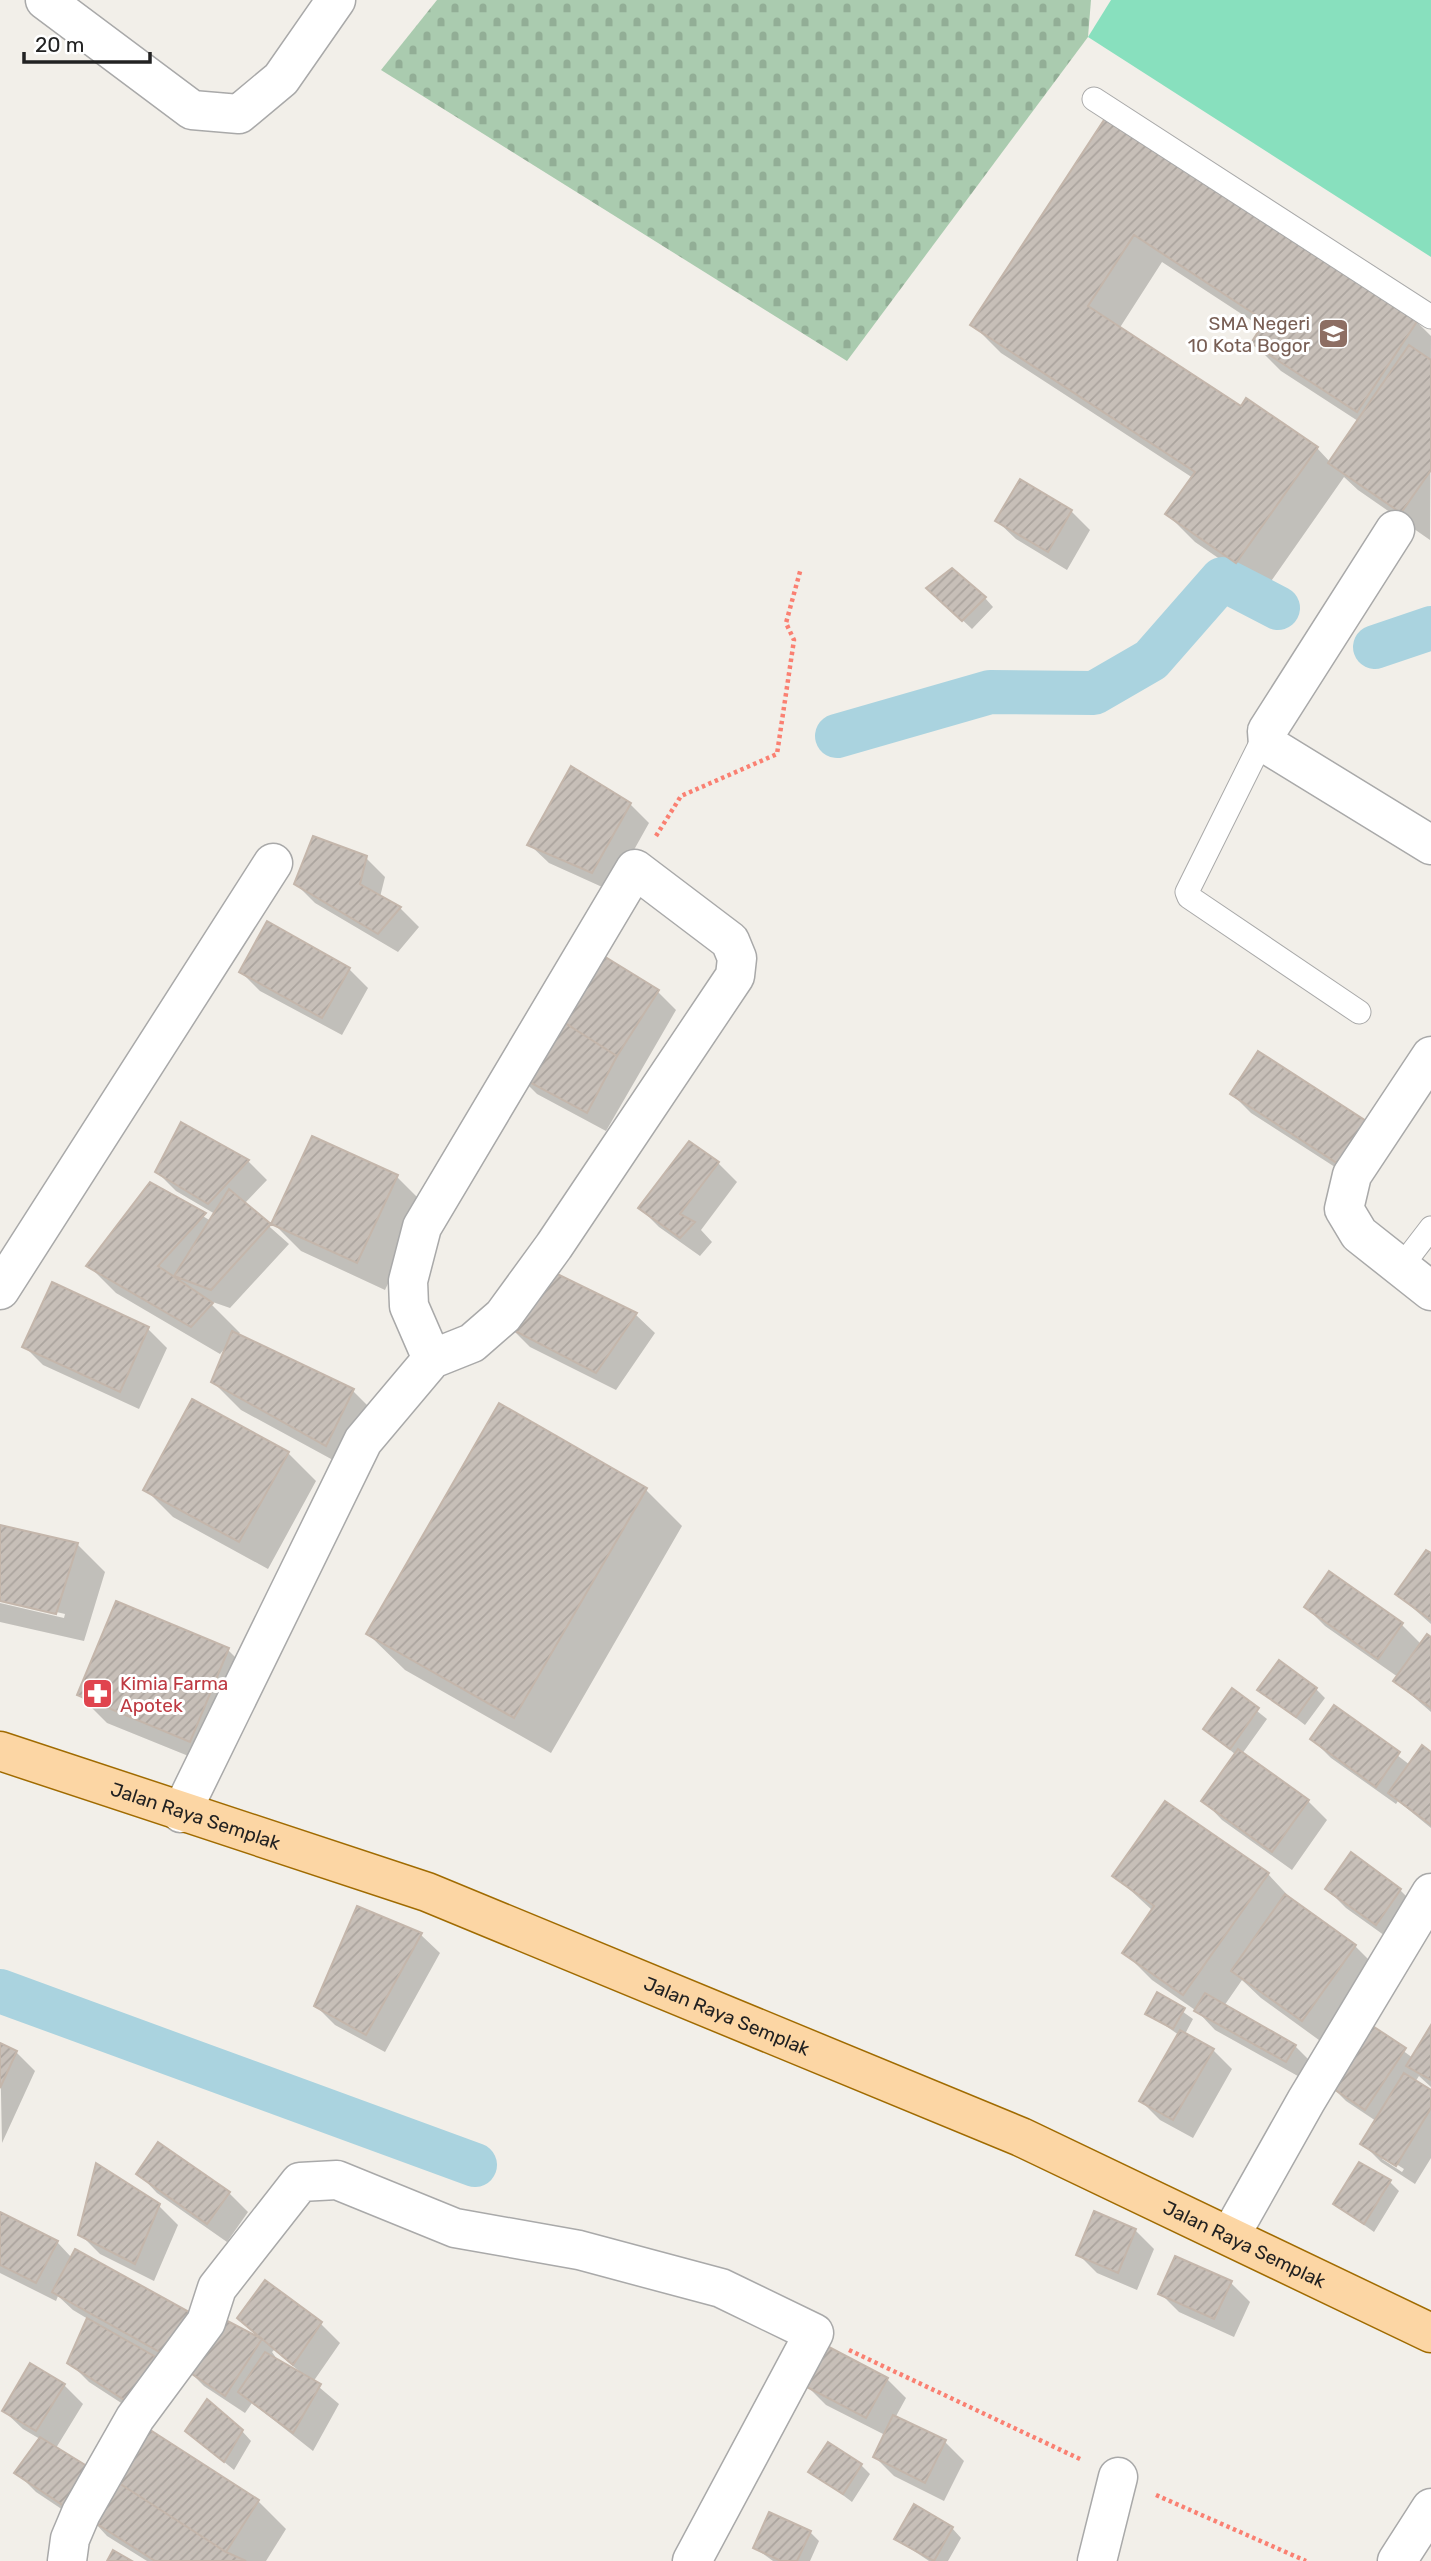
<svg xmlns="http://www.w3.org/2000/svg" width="1431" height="2561" viewBox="0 0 1431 2561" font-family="Rubik,sans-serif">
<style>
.cemetery{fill:url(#cemetery-stones)}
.pitch{fill:#88e0be}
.shadow{fill:#0003;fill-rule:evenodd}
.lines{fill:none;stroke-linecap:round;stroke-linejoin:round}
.canal{stroke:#aad3df;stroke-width:44}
.building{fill:url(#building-hatch);stroke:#c4b6ab;stroke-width:2}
.lane-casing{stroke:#a9a9a9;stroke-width:25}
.street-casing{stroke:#a9a9a9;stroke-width:41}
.primary-casing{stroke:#a06b00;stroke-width:41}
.path{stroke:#fa8072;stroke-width:4.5;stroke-dasharray:3.5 3.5;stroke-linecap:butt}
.lane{stroke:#fff;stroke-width:23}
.street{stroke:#fff;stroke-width:38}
.primary{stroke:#fcd6a4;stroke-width:38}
.labels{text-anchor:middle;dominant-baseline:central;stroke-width:6;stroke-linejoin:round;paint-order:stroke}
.education-label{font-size:19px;fill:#785e54;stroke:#fff;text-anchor:end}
.health-label{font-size:19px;fill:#be3a42;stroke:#fff;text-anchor:start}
.street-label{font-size:19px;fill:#222;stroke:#fff}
</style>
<defs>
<pattern id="cemetery-stones" width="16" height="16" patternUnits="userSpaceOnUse" patternTransform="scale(1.75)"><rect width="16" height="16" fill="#aacbaf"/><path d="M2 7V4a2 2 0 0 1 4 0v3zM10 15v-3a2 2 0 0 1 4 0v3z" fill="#92ae96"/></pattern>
<pattern id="building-hatch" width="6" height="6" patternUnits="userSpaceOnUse" patternTransform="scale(1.75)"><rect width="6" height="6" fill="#c7bfb8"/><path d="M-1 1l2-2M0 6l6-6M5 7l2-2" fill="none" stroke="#aba49e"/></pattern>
</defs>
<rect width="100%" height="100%" fill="#f2efe9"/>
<!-- cemetery -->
<path class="cemetery" d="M 437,0 L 1091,0 L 1088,37 L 847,361 L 381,70 Z"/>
<!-- pitch -->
<path class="pitch" d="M 1111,0 L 1431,0 L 1431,257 L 1088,37 Z"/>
<!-- shadow -->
<path class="shadow" d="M 1106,120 L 1416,321 L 1431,336 L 1430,540 L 1358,490 L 1344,477 L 1265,590 L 1195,542 L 1167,514 L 1193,478 L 1001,353 L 973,325 ZM 1162,262 L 1263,328 L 1253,343 L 1281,371 L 1358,421 L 1330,462 L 1317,448 L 1242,408 L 1119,329 Z
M 1071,511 L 1090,530 L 1067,570 L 1016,539 L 997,521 Z
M 938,597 L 985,598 L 993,607 L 972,629 Z
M 572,768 L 630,804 L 649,823 L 611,891 L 549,863 L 530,845 Z
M 366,858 L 385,877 L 380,897 L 400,908 L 419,927 L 398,952 L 315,903 L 296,884 Z
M 349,969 L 368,988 L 342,1035 L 260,991 L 241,972 Z
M 657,991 L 676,1010 L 606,1131 L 537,1094 L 518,1075 Z
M 1259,1053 L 1366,1187 L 1251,1113 L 1232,1094 Z
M 182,1124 L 248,1161 L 267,1180 L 244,1204 L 289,1244 L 230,1308 L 207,1300 L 240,1333 L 237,1335 L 353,1391 L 381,1419 L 355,1472 L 241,1410 L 213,1382 L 227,1346 L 220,1354 L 116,1293 L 88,1265 L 151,1185 L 211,1221 L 215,1214 L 176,1191 L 157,1172 Z
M 689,1144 L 718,1163 L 737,1182 L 701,1230 L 712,1242 L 700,1256 L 659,1227 L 640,1208 Z
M 397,1177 L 425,1205 L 385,1290 L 301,1251 L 273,1223 Z
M 52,1284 L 148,1329 L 167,1348 L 139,1409 L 43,1365 L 24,1346 Z
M 636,1315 L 655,1333 L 616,1390 L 530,1347 L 511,1328 Z
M 288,1453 L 316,1481 L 268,1569 L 173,1517 L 145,1489 Z
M 646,1490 L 682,1526 L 551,1753 L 405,1670 L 368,1634 Z
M 0,1527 L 77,1544 L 105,1572 L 84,1641 L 0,1622 L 0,1603 L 64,1618 L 65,1614 L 0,1599 Z
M 1431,1556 L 1431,1624 L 1397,1594 Z
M 1330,1573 L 1402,1625 L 1421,1644 L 1431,1639 L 1431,1712 L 1395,1681 L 1398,1677 L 1325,1626 L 1306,1607 Z
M 228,1650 L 256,1678 L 218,1768 L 107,1723 L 79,1695 Z
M 1316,1689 L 1325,1698 L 1305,1725 L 1259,1690 Z
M 1232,1691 L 1267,1719 L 1242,1754 L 1308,1801 L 1327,1820 L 1292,1870 L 1222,1820 L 1204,1801 L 1236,1755 L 1205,1729 Z
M 1334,1707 L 1410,1765 L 1431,1754 L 1431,1828 L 1398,1801 L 1396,1804 L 1331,1758 L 1312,1739 Z
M 1268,1874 L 1295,1903 L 1355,1946 L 1383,1974 L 1330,2048 L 1261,1998 L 1242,1980 L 1224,2006 L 1295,2046 L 1314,2065 L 1305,2080 L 1215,2030 L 1198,2012 L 1152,1980 L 1124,1952 L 1153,1911 L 1115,1876 Z
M 1327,1889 L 1400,1890 L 1419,1909 L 1395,1943 L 1346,1908 Z
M 421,1935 L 440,1953 L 385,2052 L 335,2025 L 316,2006 Z
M 1158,1994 L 1193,2019 L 1185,2034 L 1213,2050 L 1232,2069 L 1193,2138 L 1160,2120 L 1141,2101 L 1179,2035 L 1147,2013 Z
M 1366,2024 L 1413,2058 L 1431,2028 L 1431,2087 L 1419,2076 L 1415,2082 L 1431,2092 L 1431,2158 L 1415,2184 L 1381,2162 L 1362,2143 L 1376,2121 L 1346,2101 L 1327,2082 ZM 1382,2155 L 1404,2169 L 1402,2172 L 1382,2159 Z
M 0,2045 L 16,2052 L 35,2071 L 2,2143 Z
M 139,2174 L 229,2193 L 248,2212 L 227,2242 L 157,2193 Z
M 1390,2182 L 1399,2191 L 1374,2232 L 1335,2204 Z
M 159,2206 L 178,2225 L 154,2281 L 100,2254 L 80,2234 Z
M 0,2214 L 57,2242 L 72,2258 L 199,2319 L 219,2318 L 262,2341 L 240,2318 L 265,2282 L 321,2324 L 340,2343 L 313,2382 L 339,2404 L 313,2451 L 252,2403 L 245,2413 L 204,2386 L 188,2370 L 152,2423 L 89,2382 L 70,2363 L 88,2319 L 73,2310 L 58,2296 L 56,2301 L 0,2273 ZM 274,2350 L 299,2371 L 298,2373 L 279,2362 L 272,2352 Z
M 1135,2230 L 1154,2249 L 1137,2290 L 1097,2273 L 1078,2254 Z
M 1231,2283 L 1250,2302 L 1234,2337 L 1179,2312 L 1160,2293 Z
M 887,2379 L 906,2398 L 895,2418 L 945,2442 L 964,2461 L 944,2501 L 894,2476 L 875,2457 L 885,2435 L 826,2405 L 807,2386 Z
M 64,2385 L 83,2404 L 56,2448 L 94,2472 L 142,2427 L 258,2501 L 286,2529 L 266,2561 L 147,2561 L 107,2536 L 96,2524 L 93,2530 L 36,2492 L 17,2473 L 40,2439 L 23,2429 L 4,2411 Z
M 187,2431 L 242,2431 L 251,2441 L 234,2470 Z
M 861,2465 L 870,2474 L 852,2502 L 811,2471 Z
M 952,2528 L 961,2538 L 948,2561 L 929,2561 L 896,2539 Z
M 810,2532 L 819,2541 L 810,2561 L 773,2561 L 755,2548 Z"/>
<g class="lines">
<!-- canal -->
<path class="canal" d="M 1375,647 L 1431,628
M 837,736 L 990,692 L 1094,693 L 1151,660 L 1222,579 L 1278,608
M 0,1991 L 475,2165"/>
</g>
<!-- building -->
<path class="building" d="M 1106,117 L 1418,320 L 1357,412 L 1251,343 L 1265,321 L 1134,235 L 1088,306 L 1241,406 L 1246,398 L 1318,447 L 1236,563 L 1165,514 L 1195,472 L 970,325 Z
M 1409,345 L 1431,360 L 1431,470 L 1401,513 L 1328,463 Z
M 1020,479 L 1072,510 L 1048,552 L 995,521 Z
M 952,568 L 986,597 L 962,621 L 926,588 Z
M 571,766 L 631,803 L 592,873 L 527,845 Z
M 313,836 L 367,856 L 360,884 L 401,907 L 378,934 L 294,884 Z
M 267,921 L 350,968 L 322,1018 L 239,972 Z
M 594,950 L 659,990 L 617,1056 L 554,1016 Z
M 554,1016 L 617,1056 L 587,1113 L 516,1075 Z
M 1258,1051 L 1374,1126 L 1346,1169 L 1230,1094 Z
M 181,1122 L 249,1160 L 208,1204 L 155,1172 Z
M 312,1136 L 398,1175 L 357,1263 L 271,1224 Z
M 689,1141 L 719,1162 L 680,1214 L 695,1222 L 680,1238 L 638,1208 Z
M 150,1182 L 206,1213 L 158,1266 L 213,1303 L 191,1327 L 86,1266 Z
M 229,1189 L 271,1224 L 211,1290 L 174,1276 Z
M 543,1267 L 637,1313 L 596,1373 L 509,1328 Z
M 52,1282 L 149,1327 L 120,1392 L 22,1347 Z
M 232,1331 L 354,1389 L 326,1446 L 211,1382 Z
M 192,1399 L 289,1452 L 239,1542 L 143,1490 Z
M 499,1403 L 647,1488 L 514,1718 L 366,1634 Z
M 0,1525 L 78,1543 L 56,1614 L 0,1601 Z
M 1426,1550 L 1431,1553 L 1431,1620 L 1395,1594 Z
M 1329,1571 L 1403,1623 L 1378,1659 L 1304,1607 Z
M 116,1601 L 229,1648 L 190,1742 L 77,1695 Z
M 1427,1634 L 1431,1637 L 1431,1708 L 1393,1681 Z
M 1279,1660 L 1317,1688 L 1296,1717 L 1257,1690 Z
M 1232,1688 L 1259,1708 L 1230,1749 L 1203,1729 Z
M 1334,1705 L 1400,1752 L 1376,1787 L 1310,1739 Z
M 1422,1745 L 1431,1752 L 1431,1825 L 1388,1793 Z
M 1238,1749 L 1309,1800 L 1272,1852 L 1201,1801 Z
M 1165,1801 L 1269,1873 L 1183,1995 L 1122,1953 L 1154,1906 L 1112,1876 Z
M 1351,1852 L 1401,1889 L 1376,1925 L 1325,1889 Z
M 1285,1894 L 1356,1945 L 1302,2021 L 1231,1971 Z
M 357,1906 L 422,1933 L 366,2035 L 314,2006 Z
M 1157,1992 L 1185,2008 L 1173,2029 L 1145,2014 Z
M 1205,1993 L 1296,2045 L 1286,2062 L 1194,2011 Z
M 1365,2021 L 1406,2048 L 1365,2110 L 1325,2083 Z
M 1431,2025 L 1431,2080 L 1406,2066 Z
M 1180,2030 L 1214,2049 L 1173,2120 L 1139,2101 Z
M 0,2043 L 17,2051 L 0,2088 Z
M 1404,2073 L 1431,2090 L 1431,2108 L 1396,2166 L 1360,2144 Z
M 158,2142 L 230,2192 L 207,2224 L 136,2174 Z
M 1359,2162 L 1391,2180 L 1364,2224 L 1333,2204 Z
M 96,2163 L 160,2204 L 135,2264 L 78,2235 Z
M 1094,2211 L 1136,2229 L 1118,2273 L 1076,2255 Z
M 0,2212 L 58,2241 L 36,2283 L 0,2265 Z
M 75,2249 L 200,2318 L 165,2355 L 52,2292 Z
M 1175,2256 L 1232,2281 L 1214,2319 L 1158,2294 Z
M 265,2280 L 322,2322 L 293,2365 L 237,2318 Z
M 218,2316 L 262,2339 L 225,2396 L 183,2368 Z
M 87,2318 L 163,2361 L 132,2405 L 67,2363 Z
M 827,2346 L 888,2378 L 866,2418 L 805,2386 Z
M 265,2352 L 321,2384 L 293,2433 L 238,2392 Z
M 30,2363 L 65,2384 L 36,2431 L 2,2411 Z
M 207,2399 L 243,2430 L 224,2462 L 185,2431 Z
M 893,2415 L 946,2440 L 925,2483 L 873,2457 Z
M 141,2424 L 259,2500 L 226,2552 L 108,2476 Z
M 40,2437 L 95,2471 L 73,2512 L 14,2473 Z
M 828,2442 L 862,2464 L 843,2494 L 808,2472 Z
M 108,2476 L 226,2552 L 246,2561 L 155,2561 L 86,2517 Z
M 914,2504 L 953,2527 L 934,2561 L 894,2539 Z
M 769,2512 L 811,2531 L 797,2561 L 781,2561 L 753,2548 Z
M 113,2550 L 132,2561 L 107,2561 Z"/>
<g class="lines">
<defs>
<path id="lane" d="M 1094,99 L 1431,317
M 1267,731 L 1187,892 L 1189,897 L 1359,1012
M 1401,1267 L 1431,1228"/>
<path id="street" d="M 45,0 L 192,110 L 239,114 L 281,79 L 336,0
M 1395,530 L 1267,731 L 1268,745 L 1431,845
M 1431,1056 L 1352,1175 L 1344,1209 L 1359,1234 L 1431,1291
M 0,1290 L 273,863
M 181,1813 L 363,1441 L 432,1359 L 409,1306 L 408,1281 L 422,1227 L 635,869 L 730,941 L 737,958 L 735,976 L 554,1246 L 503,1316 L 472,1343 L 432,1359
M 1230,2236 L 1306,2101 L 1431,1893
M 67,2561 L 70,2539 L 81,2513 L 135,2418 L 206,2322 L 217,2288 L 300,2182 L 337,2180 L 455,2228 L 579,2250 L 721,2288 L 814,2333 L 692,2561
M 1097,2561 L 1118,2477
M 1397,2561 L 1431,2508"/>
<g id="primary">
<path id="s1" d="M 0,1751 L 427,1892 L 1021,2137 L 1431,2333"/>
</g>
</defs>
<!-- lane casing -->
<use href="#lane" class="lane-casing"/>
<!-- street casing -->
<use href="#street" class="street-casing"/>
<!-- primary casing -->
<use href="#primary" class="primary-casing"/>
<!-- path -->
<path class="path" d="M 656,836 L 681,796 L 777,754 L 794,640 L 786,623 L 801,568
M 849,2350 L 1082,2460
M 1156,2495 L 1306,2561"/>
<!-- lane -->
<use href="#lane" class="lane"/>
<!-- street -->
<use href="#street" class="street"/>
<!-- primary -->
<use href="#primary" class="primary"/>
</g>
<!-- icons -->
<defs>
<symbol id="school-square" viewBox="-11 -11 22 22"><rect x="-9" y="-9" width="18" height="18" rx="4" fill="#8d6e63" stroke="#fff"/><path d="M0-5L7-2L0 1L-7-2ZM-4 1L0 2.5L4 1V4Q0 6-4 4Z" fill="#fff"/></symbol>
<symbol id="pharmacy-square" viewBox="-11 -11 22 22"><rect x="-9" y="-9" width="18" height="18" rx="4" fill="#e0444e" stroke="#fff"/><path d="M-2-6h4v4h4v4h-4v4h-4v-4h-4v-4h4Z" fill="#fff"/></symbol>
</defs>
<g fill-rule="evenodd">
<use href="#school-square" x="1316" y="316" width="35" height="35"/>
<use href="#pharmacy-square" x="80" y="1676" width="35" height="35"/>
</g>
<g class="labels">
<!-- education labels -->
<g class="education-label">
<text x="1310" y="323">SMA Negeri<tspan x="1310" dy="22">10 Kota Bogor</tspan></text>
</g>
<!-- health labels -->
<g class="health-label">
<text x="120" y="1683">Kimia Farma<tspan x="120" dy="22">Apotek</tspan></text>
</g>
<!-- street labels -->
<g class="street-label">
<text stroke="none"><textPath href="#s1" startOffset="206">Jalan Raya Semplak</textPath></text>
<text stroke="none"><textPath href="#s1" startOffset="774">Jalan Raya Semplak</textPath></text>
<text stroke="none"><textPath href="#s1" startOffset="1340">Jalan Raya Semplak</textPath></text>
</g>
</g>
<!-- scale -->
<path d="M24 52v10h126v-10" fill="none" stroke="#222222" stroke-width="3.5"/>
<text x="35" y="52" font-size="21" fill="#222222" stroke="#ffffff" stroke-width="5" paint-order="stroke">20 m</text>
</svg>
